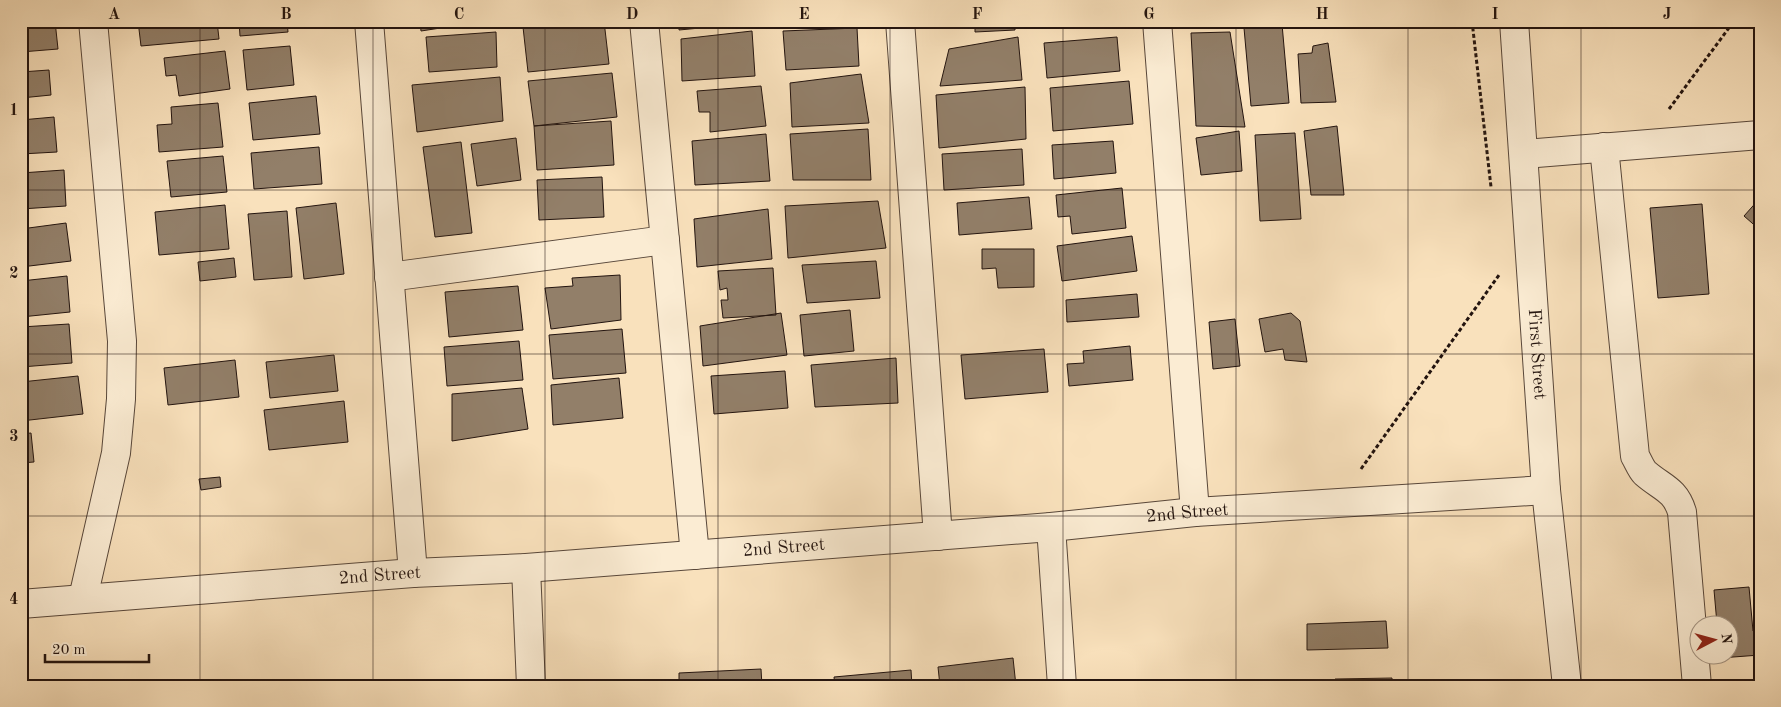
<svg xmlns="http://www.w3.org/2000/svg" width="1781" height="707" viewBox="0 0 1781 707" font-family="'Old Standard TT',serif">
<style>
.building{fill:#927f69;stroke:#23140f}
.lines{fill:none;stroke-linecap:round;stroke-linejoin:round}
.minor-casing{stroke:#58473a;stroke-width:30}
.path{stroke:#23140f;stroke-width:3;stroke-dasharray:4 2.5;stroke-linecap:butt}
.minor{stroke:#fbecd3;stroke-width:28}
.grid{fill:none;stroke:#23140f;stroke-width:1;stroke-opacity:0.55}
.labels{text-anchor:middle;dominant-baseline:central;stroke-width:4;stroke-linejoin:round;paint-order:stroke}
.street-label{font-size:18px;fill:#23140f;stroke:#fbecd3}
.neatline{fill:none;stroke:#23140f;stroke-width:2}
.grid-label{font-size:16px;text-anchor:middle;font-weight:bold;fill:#23140f}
</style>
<rect width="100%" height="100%" fill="#f9e1bc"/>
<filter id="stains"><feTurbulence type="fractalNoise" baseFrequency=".004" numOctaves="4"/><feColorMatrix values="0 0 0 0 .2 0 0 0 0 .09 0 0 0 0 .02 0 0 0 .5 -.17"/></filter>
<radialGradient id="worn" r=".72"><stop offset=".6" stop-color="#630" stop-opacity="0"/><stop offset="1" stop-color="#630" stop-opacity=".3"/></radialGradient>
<!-- building -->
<path class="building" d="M 21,21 L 55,21 L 58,49 L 21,52 Z
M 138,21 L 217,21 L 219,39 L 141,46 Z
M 239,21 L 287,21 L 288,32 L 240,36 Z
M 420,21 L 486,21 L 421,31 Z
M 587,21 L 604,21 L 609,64 L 528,72 L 523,27 Z
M 679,21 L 753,21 L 753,23 L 679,30 Z
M 782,21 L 851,21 L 851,24 L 782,26 Z
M 975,21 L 1015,21 L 1015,30 L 975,32 Z
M 1040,21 L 1122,21 L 1123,23 L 1040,27 Z
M 1282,24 L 1289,103 L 1251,106 L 1244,28 Z
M 857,28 L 859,66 L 786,70 L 783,31 Z
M 752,31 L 755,76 L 682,81 L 681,39 Z
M 496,32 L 497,67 L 429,72 L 426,37 Z
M 1230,32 L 1245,127 L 1196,126 L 1191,33 Z
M 1018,37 L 1022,80 L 940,86 L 949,49 Z
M 1117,37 L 1120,71 L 1047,78 L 1044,43 Z
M 1328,43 L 1336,102 L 1301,103 L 1298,54 L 1312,53 L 1313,46 Z
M 290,46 L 294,85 L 247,90 L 243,50 Z
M 225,51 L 230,89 L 179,96 L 176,75 L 166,76 L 164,58 Z
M 49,70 L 51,95 L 21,98 L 21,72 Z
M 612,73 L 617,117 L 534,126 L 528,81 Z
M 861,74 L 869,123 L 792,127 L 790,83 Z
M 500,77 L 503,121 L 417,132 L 412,85 Z
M 1129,81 L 1133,124 L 1053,131 L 1050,88 Z
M 761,86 L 766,126 L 710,132 L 710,112 L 699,112 L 697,91 Z
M 1025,87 L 1026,139 L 939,148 L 936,95 Z
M 316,96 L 320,134 L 253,140 L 249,103 Z
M 218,103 L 223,147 L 159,152 L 157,125 L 172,124 L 171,107 Z
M 54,117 L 57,152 L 21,154 L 21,120 Z
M 611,121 L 614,165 L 537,170 L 534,126 Z
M 1337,126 L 1344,195 L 1311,195 L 1304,131 Z
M 868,129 L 871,180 L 793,180 L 790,134 Z
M 1239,131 L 1242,171 L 1201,175 L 1196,138 Z
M 1295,133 L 1301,219 L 1260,221 L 1255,135 Z
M 766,134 L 770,181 L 695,185 L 692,141 Z
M 516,138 L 521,180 L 477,186 L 471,144 Z
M 1113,141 L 1116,173 L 1054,179 L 1052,145 Z
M 461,142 L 472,233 L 435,237 L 423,147 Z
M 319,147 L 322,184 L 254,189 L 251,153 Z
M 1022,149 L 1024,185 L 944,190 L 942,154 Z
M 223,156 L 227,192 L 171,197 L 167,161 Z
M 64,170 L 66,206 L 21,209 L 21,173 Z
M 602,177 L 604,217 L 539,220 L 537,180 Z
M 1122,188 L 1126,228 L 1072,234 L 1070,216 L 1058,217 L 1056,195 Z
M 1029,197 L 1032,229 L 959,235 L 957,203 Z
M 1760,198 L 1760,230 L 1744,216 Z
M 878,201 L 886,248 L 788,258 L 785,206 Z
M 336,203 L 344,274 L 304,279 L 296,208 Z
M 1702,204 L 1709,294 L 1658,298 L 1650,208 Z
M 225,205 L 229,249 L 159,255 L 155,212 Z
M 768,209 L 772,259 L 697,267 L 694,219 Z
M 287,211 L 292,277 L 254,280 L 248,214 Z
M 66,223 L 71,261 L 21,267 L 21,229 Z
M 1132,236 L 1137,271 L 1062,281 L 1057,246 Z
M 982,249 L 1034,249 L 1034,287 L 998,288 L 996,268 L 982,269 Z
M 234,258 L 236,277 L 200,281 L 198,262 Z
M 876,261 L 880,298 L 807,303 L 802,265 Z
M 773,268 L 776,315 L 723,318 L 721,300 L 728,300 L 727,288 L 720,290 L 718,271 Z
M 620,275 L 621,320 L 551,329 L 545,288 L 573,286 L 572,278 Z
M 67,276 L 70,312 L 21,317 L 21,281 Z
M 518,286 L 523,330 L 449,337 L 445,292 Z
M 1137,294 L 1139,317 L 1067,322 L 1066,300 Z
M 1755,309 L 1760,309 L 1760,363 Z
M 850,310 L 854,351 L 804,356 L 800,315 Z
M 781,313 L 787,355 L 703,366 L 700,326 Z
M 1291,313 L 1300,321 L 1307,362 L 1285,360 L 1283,349 L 1265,352 L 1259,319 Z
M 1235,319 L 1240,366 L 1213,369 L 1209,322 Z
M 69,324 L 72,363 L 21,367 L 21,327 Z
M 622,329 L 626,373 L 553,379 L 549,335 Z
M 519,341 L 523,380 L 447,386 L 444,347 Z
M 1130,346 L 1133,380 L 1069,386 L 1067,364 L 1084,363 L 1083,351 Z
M 1044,349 L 1048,392 L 965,399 L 961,355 Z
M 334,355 L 338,391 L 270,398 L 266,362 Z
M 896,358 L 898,403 L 815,407 L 811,365 Z
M 235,360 L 239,397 L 168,405 L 164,368 Z
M 785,371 L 788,408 L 714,414 L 711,376 Z
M 78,376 L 83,414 L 21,421 L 21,382 Z
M 619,378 L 623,418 L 553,425 L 551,385 Z
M 522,388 L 528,429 L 452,441 L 452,394 Z
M 344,401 L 348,442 L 269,450 L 264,410 Z
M 31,433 L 34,462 L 21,463 L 21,434 Z
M 220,477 L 221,487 L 201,490 L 199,479 Z
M 1749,587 L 1753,631 L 1760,630 L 1760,655 L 1720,658 L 1720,654 L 1728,654 L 1728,624 L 1717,624 L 1714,590 Z
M 1386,621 L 1388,648 L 1307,650 L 1307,624 Z
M 1013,658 L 1016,686 L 940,686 L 938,667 Z
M 761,669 L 762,686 L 679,686 L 679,673 Z
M 911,670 L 912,686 L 835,686 L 834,677 Z
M 1392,678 L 1392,686 L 1335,686 L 1335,679 Z"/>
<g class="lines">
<defs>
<g id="minor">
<path d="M 369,21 L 413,573"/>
<path d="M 644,21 L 695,555"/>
<path d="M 900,21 L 938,536"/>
<path d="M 1157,21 L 1195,512"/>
<path id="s1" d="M 1514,21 L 1546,490 L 1567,686"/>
<path d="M 1604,147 L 1635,456 C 1638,461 1641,469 1645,473 C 1662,488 1675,489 1682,512 L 1697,686"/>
<path d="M 1524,154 L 1760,135"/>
<path d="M 389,277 L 665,240"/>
<path d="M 1051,527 L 1062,686"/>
<path d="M 526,568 L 531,686"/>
<path d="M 83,598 L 116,453 L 121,399 L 122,341 L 93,21"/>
<path id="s2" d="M 21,604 L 413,573 L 526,568 L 1051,527 L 1195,512 L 1546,490"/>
</g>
</defs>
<!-- minor casing -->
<use href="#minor" class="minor-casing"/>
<!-- path -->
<path class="path" d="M 1472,21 L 1491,187
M 1669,109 L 1734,21
M 1361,469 L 1499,275"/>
<!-- minor -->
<use href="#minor" class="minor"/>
</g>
<!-- grid -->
<path class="grid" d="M 200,21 L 200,686M 373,21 L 373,686M 545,21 L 545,686M 718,21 L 718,686M 890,21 L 890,686M 1063,21 L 1063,686M 1236,21 L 1236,686M 1408,21 L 1408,686M 1581,21 L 1581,686M 21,190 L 1760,190M 21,354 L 1760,354M 21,516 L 1760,516"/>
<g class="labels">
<!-- street labels -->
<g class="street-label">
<text stroke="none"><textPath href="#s1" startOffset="334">First Street</textPath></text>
<text stroke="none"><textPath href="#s2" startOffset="1170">2nd Street</textPath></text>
<text stroke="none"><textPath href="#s2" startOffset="765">2nd Street</textPath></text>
<text stroke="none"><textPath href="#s2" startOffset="360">2nd Street</textPath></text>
</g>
</g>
<!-- margin -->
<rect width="1781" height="707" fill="none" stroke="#f9e1bc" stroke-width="55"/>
<!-- north arrow -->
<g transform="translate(1714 640) rotate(84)"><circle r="24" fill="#fbecd3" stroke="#a59685"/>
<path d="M0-4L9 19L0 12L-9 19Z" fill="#8f2418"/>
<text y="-8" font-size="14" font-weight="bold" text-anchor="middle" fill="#23140f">N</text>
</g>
<!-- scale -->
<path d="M45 654v8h104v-8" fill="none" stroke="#23140f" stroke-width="2.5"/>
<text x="52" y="654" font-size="15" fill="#23140f" stroke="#fbecd3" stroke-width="4" paint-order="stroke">20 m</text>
<rect x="28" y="28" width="1726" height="652" class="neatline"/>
<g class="grid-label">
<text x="114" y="19">A</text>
<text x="286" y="19">B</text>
<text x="459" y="19">C</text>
<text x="632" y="19">D</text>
<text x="804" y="19">E</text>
<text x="977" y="19">F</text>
<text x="1149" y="19">G</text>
<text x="1322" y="19">H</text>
<text x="1495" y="19">I</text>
<text x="1667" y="19">J</text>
<text x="14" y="115">1</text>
<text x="14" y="278">2</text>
<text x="14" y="441">3</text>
<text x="14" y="604">4</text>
</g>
<rect width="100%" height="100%" filter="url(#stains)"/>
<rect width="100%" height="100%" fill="url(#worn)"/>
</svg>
